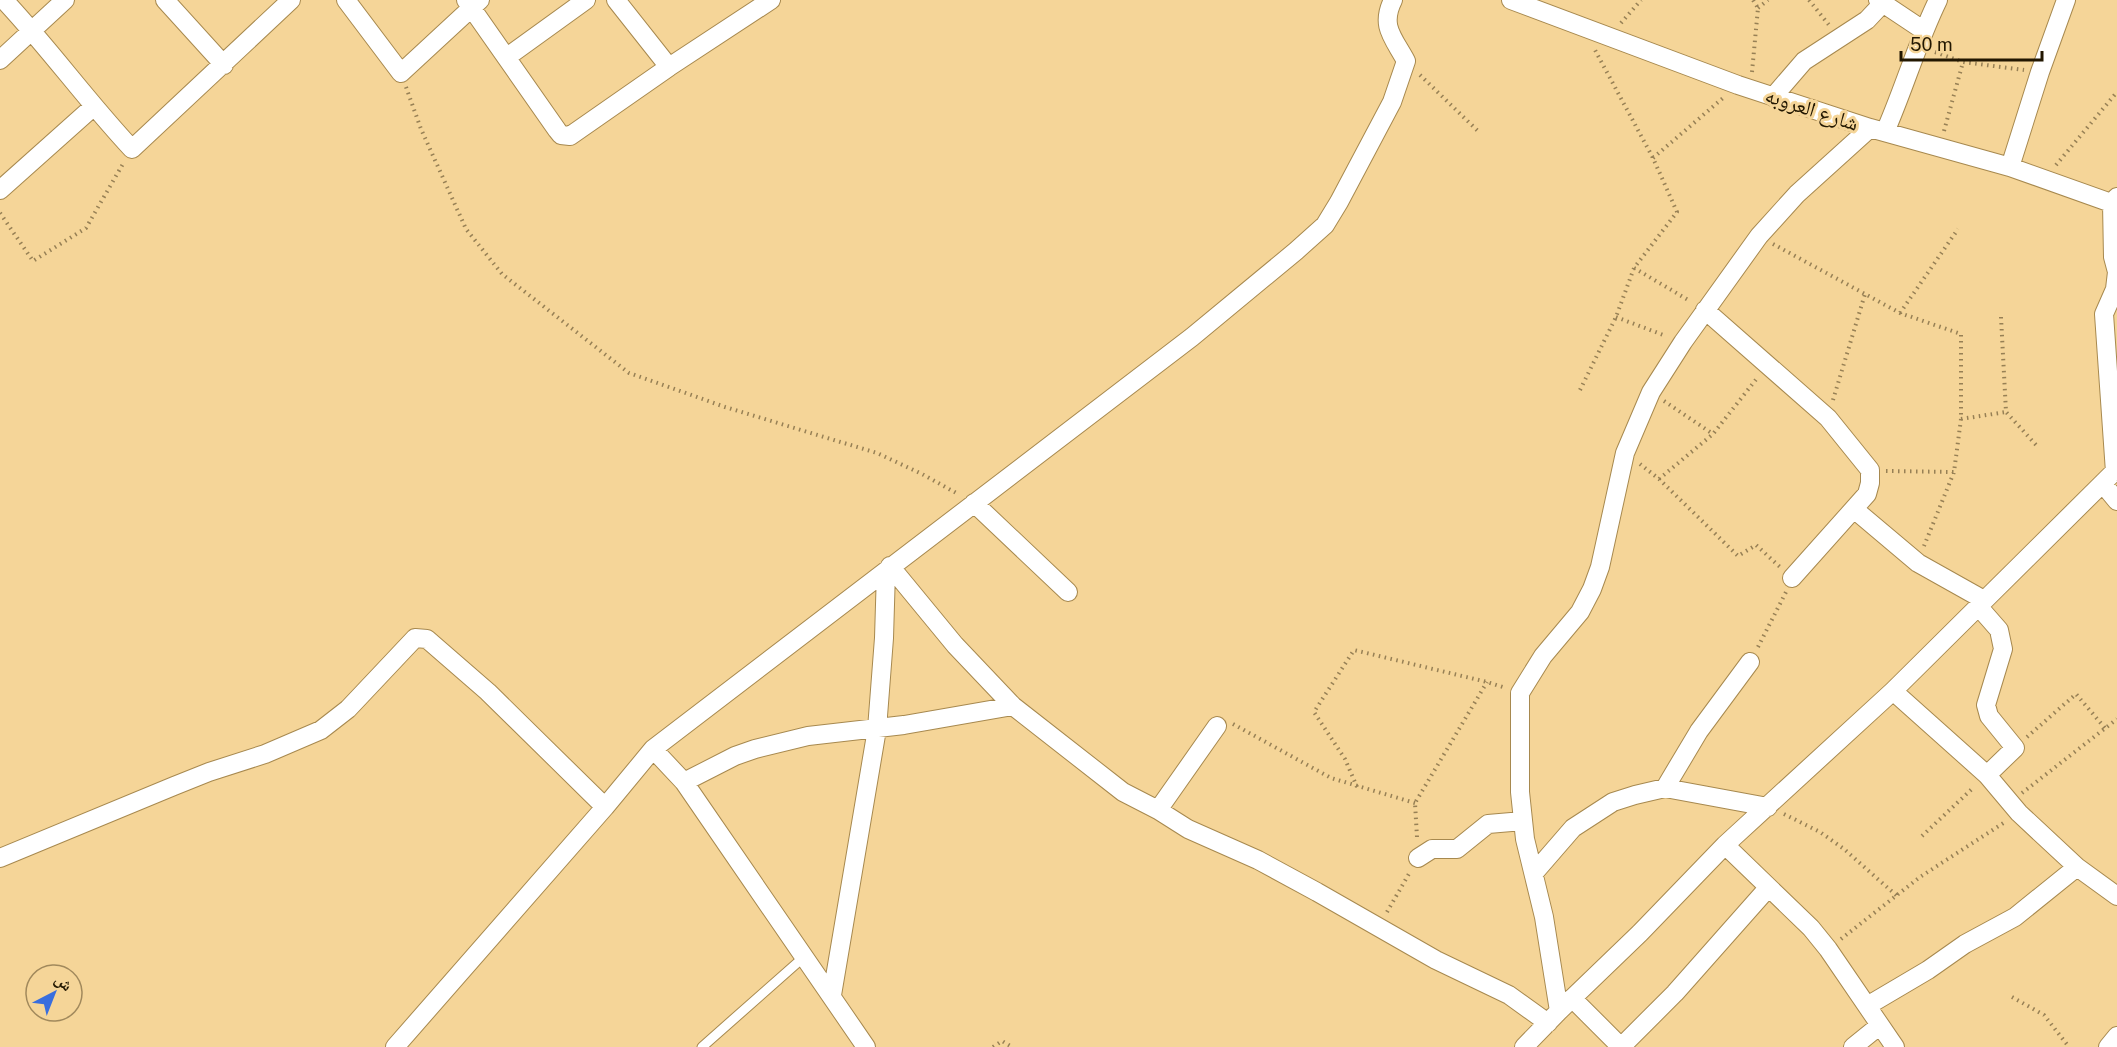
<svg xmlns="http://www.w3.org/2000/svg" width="2117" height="1047" viewBox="0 0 2117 1047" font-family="'Public Sans','Noto Naskh Arabic',sans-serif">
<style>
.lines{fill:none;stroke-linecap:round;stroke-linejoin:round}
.service-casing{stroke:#a7894f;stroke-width:11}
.minor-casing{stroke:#a7894f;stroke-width:20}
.path{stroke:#978055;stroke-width:4;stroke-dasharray:1.5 4.5;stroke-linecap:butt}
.service{stroke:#fff;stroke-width:9}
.minor{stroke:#fff;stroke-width:18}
.labels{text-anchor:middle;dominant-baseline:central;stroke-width:6;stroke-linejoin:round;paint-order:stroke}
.street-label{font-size:21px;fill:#221701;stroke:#f5d598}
</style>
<rect width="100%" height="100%" fill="#f5d598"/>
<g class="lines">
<defs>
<path id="service" d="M 702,1047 L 805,956"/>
<path id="minor" d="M 4,0 C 49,48 87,101 132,149 L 291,0
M 165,0 L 224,65
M 346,0 L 401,73 L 480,0
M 466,0 L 557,130 L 561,135 L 570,136 L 669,67 L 771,0
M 616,0 L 669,67
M 1511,0 L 1738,85 L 1870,128 L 2010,167 L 2117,205
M 1878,0 L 1923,30
M 507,57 L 586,0
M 0,60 L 65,0
M 1773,97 L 1804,61 L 1867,20 L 1882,4
M 1885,132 C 1904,89 1917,43 1938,0
M 2010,167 L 2040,72 L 2066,0
M 0,190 L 93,107
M 1705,310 L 1828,418 L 1870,470 L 1870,483 L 1867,494 L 1792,578
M 2115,472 L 2104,314 L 2115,289 L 2117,272 L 2113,257 L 2112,203 L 2117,197
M 2103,484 L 2117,501
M 974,503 L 1068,592
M 1854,509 L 1918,563 L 1984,600
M 890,566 L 955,645 L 1013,706 L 1123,792 L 1158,810 L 1188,829 L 1258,860 L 1317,892 L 1436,960 L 1509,995 L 1548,1023
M 1978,606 L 1999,630 L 2003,649 L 1986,705 L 1989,716 L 2015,748 L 1987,775
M 1893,691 L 1987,775 L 2019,813 L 2077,867 L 2117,896
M 653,749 L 684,782 L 866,1047
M 684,782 L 735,756 L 755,749 L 808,736 L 904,725 L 1013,706
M 1665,788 L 1699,731 L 1750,662
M 1158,810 L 1217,726
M 1725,845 L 1811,928 L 1828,949 L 1895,1047
M 0,858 L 174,786 L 209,772 L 265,754 L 321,730 L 348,709 L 415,638 L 427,639 L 488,692 L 605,807
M 1418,858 L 1432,849 L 1457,849 L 1488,824 L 1523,821
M 1534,873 L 1573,828 L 1613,802 L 1635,795 L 1665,788 L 1768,807
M 832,995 L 877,729 L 884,638 L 886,571
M 1572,998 L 1621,1047
M 1867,1006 L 1928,970 L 1965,944 L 2015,917 L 2077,867
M 1559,1011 L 1640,933 L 1725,845 L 1893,691 L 2117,469
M 395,1047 L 605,807 L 653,749 L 1192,337 L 1296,251 L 1325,225 L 1339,202 L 1392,102 L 1406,61 C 1393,37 1380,26 1393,0
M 1524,1047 L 1559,1011 L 1544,917 L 1525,839 L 1520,792 L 1520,693 L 1543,656 L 1580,612 L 1592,589 L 1600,567 L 1625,453 L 1651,392 L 1683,342 L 1759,236 L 1797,194 L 1870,128
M 1621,1047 L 1675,993 L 1768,888
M 1853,1047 L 1879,1026
M 2108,1047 L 2117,1036"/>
</defs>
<!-- service casing -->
<use href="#service" class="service-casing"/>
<!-- minor casing -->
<use href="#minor" class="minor-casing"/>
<!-- path -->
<path class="path" d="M 1809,0 L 1829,25
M 1758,8 L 1768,0
M 1621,23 L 1641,0
M 1935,52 L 1963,62 L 2024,70
M 1752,72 L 1758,8 L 1753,0
M 1420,75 L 1480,133
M 406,87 L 421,129 L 466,229 L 502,274 L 629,373 L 725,407 L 877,453 L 922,474 L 958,494
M 1944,131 L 1963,62
M 1653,158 L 1723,98
M 2056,165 L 2117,92
M 0,213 L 33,261 L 86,228 L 124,162
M 1773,244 L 1900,313 L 1961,334 L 1961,419 L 1954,472 L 1924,546
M 1634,268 L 1690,301
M 1900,313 L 1958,229
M 1616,317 L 1666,336
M 2001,317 L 2006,412 L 2037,446
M 1580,390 L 1616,317 L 1634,268 L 1677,212 L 1653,158 L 1595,50
M 1833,400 L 1865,294
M 1664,401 L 1713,434
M 1961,419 L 2006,412
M 1640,464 L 1659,479 L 1738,556 L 1756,545 L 1780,567
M 1886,471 L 1954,472
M 1659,479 L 1713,434 L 1758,377
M 1758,647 L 1786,592
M 1233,724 L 1331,778 L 1415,803
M 2027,737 L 2076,694 L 2105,728
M 1357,787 L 1345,759 L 1314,712 L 1354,650 L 1487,682 L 1506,688
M 2022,793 L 2117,719
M 1784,814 L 1820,832 L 1844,849 L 1897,896
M 1922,836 L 1974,787
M 1417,837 L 1415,803 L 1487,682
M 1387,912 L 1410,872
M 1841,939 L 1920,877 L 2005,822
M 2012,997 L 2044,1015 L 2069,1047
M 993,1047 L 1002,1041 L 1012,1047"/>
<!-- service -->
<use href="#service" class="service"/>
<!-- minor -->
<use href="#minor" class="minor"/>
</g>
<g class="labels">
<!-- street labels -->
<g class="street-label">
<text transform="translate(1812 109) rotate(18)">شارع العروبه</text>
</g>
</g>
<!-- north arrow -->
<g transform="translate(54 993) rotate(42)"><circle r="28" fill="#f5d598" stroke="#a1895c" stroke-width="1.5"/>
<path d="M0-4.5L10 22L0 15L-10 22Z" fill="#396ede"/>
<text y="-9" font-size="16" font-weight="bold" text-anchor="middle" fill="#221701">ش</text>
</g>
<!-- scale -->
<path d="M1901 51v9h141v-9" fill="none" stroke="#221701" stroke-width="3"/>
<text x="1910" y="51" font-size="18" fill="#221701" stroke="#f5d598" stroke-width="4.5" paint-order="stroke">50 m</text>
</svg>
